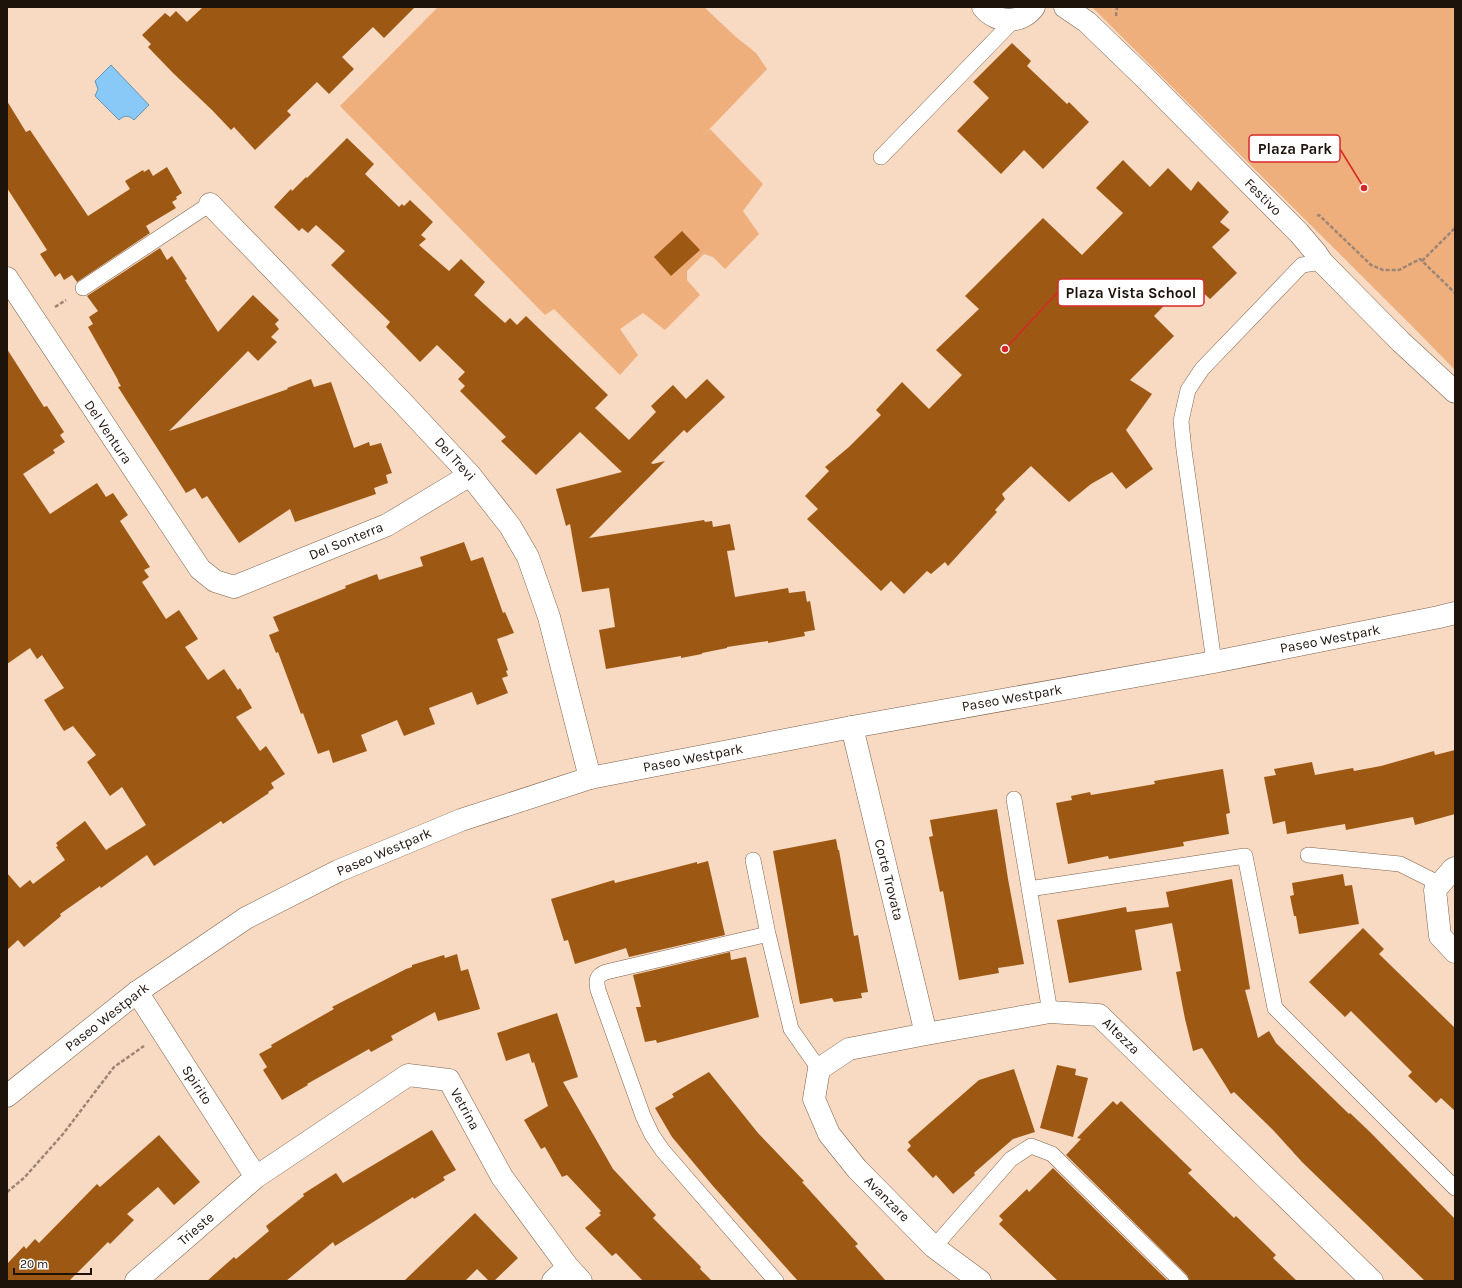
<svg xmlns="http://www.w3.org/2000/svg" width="1462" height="1288" viewBox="0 0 1462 1288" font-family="Karla,sans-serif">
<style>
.green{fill:#eeaf7d}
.water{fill:#88c9f8;stroke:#6892b1}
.building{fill:#9d5813}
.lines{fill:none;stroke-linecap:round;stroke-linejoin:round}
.lane-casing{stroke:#7d624e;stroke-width:16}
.street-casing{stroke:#7d624e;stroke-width:23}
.secondary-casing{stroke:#7d624e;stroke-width:23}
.path{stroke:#9c8574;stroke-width:2.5;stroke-dasharray:4 2;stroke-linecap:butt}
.lane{stroke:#fff;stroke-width:15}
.street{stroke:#fff;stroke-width:22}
.secondary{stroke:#fff;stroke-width:22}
.labels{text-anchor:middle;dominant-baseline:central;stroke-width:3;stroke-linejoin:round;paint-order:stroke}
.street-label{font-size:14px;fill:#1e130b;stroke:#fff}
.leader{fill:none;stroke:#d62828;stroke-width:1.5}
.callout-dot{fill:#d62828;stroke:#fff;stroke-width:1.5}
.callout{fill:#fff;stroke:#d62828;stroke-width:1.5}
.callout-label{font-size:15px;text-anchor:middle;font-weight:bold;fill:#1e130b}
</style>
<rect width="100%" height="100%" fill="#f8d9c1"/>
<!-- green -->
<path class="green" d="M 438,7 L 704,7 L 736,37 L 756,53 L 767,69 L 701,138 L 710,129 L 763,184 L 743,211 L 759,234 L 725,269 L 713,257 L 704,254 L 687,271 L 687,280 L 700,295 L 665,330 L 643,313 L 620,329 L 638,355 L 620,375 L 554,309 L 545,315 L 340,106 Z
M 1092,7 L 1455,7 L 1455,370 L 1413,327 Z"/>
<!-- water -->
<path class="water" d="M 111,65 L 149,105 L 134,120 C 129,115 124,115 119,120 L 95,96 L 98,89 L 95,81 Z"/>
<!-- building -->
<path class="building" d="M 203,7 L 415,7 L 384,38 L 373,27 L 342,57 L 354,69 L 329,94 L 317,82 L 287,111 L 291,115 L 255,150 L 234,127 L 231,130 L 212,110 L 173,73 L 148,47 L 151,44 L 142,35 L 165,13 L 170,17 L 176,11 L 187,22 Z
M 1012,43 L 1031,61 L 1027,66 L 1067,104 L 1069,102 L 1089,122 L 1043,169 L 1024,150 L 1001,174 L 957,131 L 989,98 L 973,82 Z
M 7,101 L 26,132 L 30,130 L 88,216 L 130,189 L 125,181 L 143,170 L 144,172 L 149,169 L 153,176 L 167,167 L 182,193 L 176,197 L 177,199 L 172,202 L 176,208 L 146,226 L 150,233 L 77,282 L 72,275 L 64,280 L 60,273 L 55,277 L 40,254 L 47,250 L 7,188 Z
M 347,138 L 374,164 L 365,174 L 399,207 L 402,204 L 404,206 L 410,200 L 433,222 L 421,235 L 426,239 L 419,245 L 449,271 L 461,259 L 485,282 L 474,295 L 505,323 L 510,318 L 517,325 L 526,316 L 608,395 L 595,408 L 629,440 L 656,412 L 651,406 L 673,385 L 686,399 L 707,379 L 725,397 L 687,433 L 684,430 L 651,463 L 653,464 L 665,461 L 589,538 L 704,520 L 705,522 L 712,521 L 713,527 L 730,524 L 735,550 L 727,551 L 735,597 L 788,588 L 789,593 L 805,591 L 807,602 L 810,601 L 815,630 L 804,632 L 805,636 L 768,643 L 768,641 L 727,647 L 727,648 L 702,653 L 702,654 L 681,658 L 681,656 L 606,669 L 599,630 L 615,627 L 609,588 L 582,592 L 570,524 L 566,526 L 556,489 L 622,472 L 580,432 L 536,475 L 501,441 L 506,437 L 460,391 L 465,386 L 458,379 L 465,372 L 437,345 L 420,362 L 386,327 L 390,322 L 331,265 L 345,251 L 316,225 L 308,233 L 302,228 L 299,231 L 274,207 L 291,189 L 292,191 L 306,177 L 307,178 Z
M 1123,160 L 1150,187 L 1168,168 L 1191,191 L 1198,181 L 1229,212 L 1220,222 L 1230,230 L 1212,247 L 1237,273 L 1210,299 L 1189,280 L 1154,316 L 1174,336 L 1130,380 L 1152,394 L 1126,430 L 1153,469 L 1126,489 L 1112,472 L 1091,484 L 1069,502 L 1031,466 L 1002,494 L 1005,499 L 995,510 L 997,512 L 948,566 L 945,562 L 931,574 L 927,571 L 904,594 L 891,581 L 881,591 L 807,519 L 818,509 L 805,496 L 829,471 L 825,467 L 849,447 L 881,415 L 876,410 L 902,382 L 929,409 L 962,375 L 936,350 L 979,309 L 965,296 L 1043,218 L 1082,255 L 1123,213 L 1096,188 Z
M 682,231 L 700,250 L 671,276 L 654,257 Z
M 160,248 L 167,260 L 172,256 L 187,279 L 185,280 L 218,332 L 253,295 L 279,320 L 275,324 L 279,329 L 271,337 L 277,342 L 258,361 L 248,351 L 169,431 L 288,389 L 287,388 L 311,379 L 314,387 L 331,382 L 354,448 L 369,442 L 370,446 L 381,443 L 392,473 L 386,475 L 388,483 L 374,488 L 376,494 L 295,522 L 290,509 L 239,543 L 207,496 L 202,499 L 195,488 L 186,493 L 118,387 L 121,386 L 118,381 L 118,380 L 88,327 L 93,324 L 89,317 L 98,311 L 87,296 Z
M 7,349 L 44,407 L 47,406 L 64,432 L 60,435 L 65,442 L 53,450 L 55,453 L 23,474 L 50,514 L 97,483 L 106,497 L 113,493 L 128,515 L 120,521 L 150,567 L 144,570 L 149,577 L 142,582 L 166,619 L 179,610 L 198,639 L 185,647 L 208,680 L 224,669 L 238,690 L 240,688 L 252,708 L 236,717 L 260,751 L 266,746 L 285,774 L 271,783 L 274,788 L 268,792 L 269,793 L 223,824 L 221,821 L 154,866 L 147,855 L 101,888 L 100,886 L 60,914 L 61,916 L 24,947 L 18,940 L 7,950 L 7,873 L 20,888 L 30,880 L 33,884 L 65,860 L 56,847 L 58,846 L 56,843 L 85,821 L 106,850 L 146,825 L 122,787 L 110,796 L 87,762 L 96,755 L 73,726 L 64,731 L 44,700 L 64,688 L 42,655 L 37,659 L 30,648 L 7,664 Z
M 464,542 L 471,561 L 483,557 L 503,613 L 505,612 L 514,633 L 497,639 L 508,670 L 506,671 L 508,676 L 502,678 L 508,693 L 477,705 L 472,692 L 429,708 L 435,724 L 404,736 L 397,720 L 361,735 L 367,751 L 333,763 L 329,750 L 318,754 L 303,713 L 301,714 L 278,652 L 276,653 L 269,635 L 279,631 L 273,617 L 346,588 L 345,586 L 377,574 L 379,580 L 423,566 L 420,557 Z
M 1455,750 L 1455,814 L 1415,825 L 1413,817 L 1346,830 L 1345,824 L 1287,834 L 1285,821 L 1273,824 L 1264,777 L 1276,775 L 1274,769 L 1312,762 L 1315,775 L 1353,768 L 1354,771 L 1381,766 L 1434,751 L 1435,755 Z
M 1223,769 L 1230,813 L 1226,814 L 1229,834 L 1183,842 L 1184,846 L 1109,859 L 1108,856 L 1068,864 L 1056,803 L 1072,800 L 1071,796 L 1090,792 L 1091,795 L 1155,784 L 1154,781 Z
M 997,809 L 1008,879 L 1024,964 L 998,968 L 999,973 L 959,980 L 943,891 L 940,892 L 929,837 L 933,836 L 930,820 Z
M 836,839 L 838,850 L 839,850 L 854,936 L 858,935 L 868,992 L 861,993 L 862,998 L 834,1002 L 832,998 L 800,1004 L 773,851 Z
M 708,861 L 725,935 L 629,957 L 626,948 L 575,964 L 568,940 L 564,941 L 551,899 L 614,880 L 615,883 L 697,862 L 697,864 Z
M 1343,874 L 1345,886 L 1352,885 L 1359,924 L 1299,934 L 1296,916 L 1294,916 L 1290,896 L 1294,895 L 1292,883 Z
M 1232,879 L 1250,989 L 1245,990 L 1258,1038 L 1269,1031 L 1276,1043 L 1349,1114 L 1350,1113 L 1371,1133 L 1455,1219 L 1455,1281 L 1425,1281 L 1302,1162 L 1274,1131 L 1234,1092 L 1231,1094 L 1202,1048 L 1193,1051 L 1185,1019 L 1176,972 L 1181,971 L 1172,923 L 1135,930 L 1142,970 L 1069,983 L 1057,920 L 1126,907 L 1127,912 L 1169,907 L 1166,892 Z
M 1363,928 L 1384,949 L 1379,954 L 1455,1028 L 1455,1111 L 1441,1098 L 1436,1103 L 1408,1076 L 1412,1072 L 1351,1011 L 1345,1017 L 1309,982 Z
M 730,952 L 731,960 L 746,957 L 759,1017 L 657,1043 L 656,1040 L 645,1042 L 636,1007 L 641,1007 L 633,975 Z
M 457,954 L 461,971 L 468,969 L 480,1009 L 438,1021 L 435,1012 L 391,1036 L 393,1040 L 371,1052 L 369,1049 L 307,1084 L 308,1085 L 282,1100 L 263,1070 L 267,1067 L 259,1054 L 272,1047 L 271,1045 L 334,1009 L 332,1007 L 406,969 L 412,967 L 412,965 L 444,955 L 445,958 Z
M 557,1013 L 578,1077 L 563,1082 L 613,1169 L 656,1215 L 653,1218 L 701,1267 L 700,1269 L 712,1281 L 643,1281 L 616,1253 L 612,1256 L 585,1228 L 601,1215 L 599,1213 L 601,1211 L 567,1175 L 562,1177 L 545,1147 L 541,1149 L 524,1120 L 548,1106 L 534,1062 L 532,1063 L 529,1053 L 506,1061 L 497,1033 Z
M 1057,1065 L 1076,1069 L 1075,1075 L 1088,1078 L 1073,1137 L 1040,1128 Z
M 1014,1069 L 1035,1132 L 1013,1139 L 974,1173 L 975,1175 L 953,1194 L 936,1175 L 933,1178 L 907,1150 L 911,1146 L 908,1142 L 979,1080 Z
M 709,1072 L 758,1133 L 804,1181 L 802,1182 L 858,1244 L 855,1246 L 886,1281 L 798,1281 L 713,1186 L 672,1137 L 655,1108 L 674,1097 L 672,1094 Z
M 1113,1101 L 1117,1105 L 1121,1101 L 1192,1170 L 1188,1173 L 1234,1218 L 1236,1216 L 1276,1255 L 1273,1258 L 1297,1281 L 1190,1281 L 1187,1275 L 1066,1155 L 1081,1139 L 1077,1138 Z
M 432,1130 L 456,1170 L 443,1177 L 445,1180 L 414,1199 L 413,1197 L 335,1246 L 333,1242 L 286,1281 L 207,1281 L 234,1257 L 236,1259 L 269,1231 L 266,1226 L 304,1196 L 303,1194 L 336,1173 L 343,1183 Z
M 159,1135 L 200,1182 L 174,1205 L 158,1187 L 127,1214 L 134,1220 L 110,1244 L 108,1242 L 69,1281 L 7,1281 L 7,1264 L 24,1246 L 26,1249 L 35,1239 L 39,1243 L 97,1184 L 100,1187 Z
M 1053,1168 L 1168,1281 L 1058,1281 L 999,1224 L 1003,1220 L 999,1216 L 1027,1189 L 1029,1192 Z
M 475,1213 L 518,1258 L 494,1281 L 489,1281 L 477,1269 L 465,1281 L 404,1281 Z"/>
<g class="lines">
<defs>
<path id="lane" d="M 881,157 L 1014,20
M 83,288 L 210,204
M 1214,662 L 1184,450 L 1181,421 L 1188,390 L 1202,369 L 1302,265 L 1322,262
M 1014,799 L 1050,1012
M 1308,855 L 1400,864 L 1440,884
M 753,860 L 768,934 L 791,1029 L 819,1069
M 1029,889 L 1245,856 L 1275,1008 L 1455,1188
M 768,934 L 606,972 C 596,976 596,980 598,990 L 643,1116 L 652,1135 L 663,1151 L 776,1281
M 934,1247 L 1011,1159 L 1031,1146 L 1052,1154 L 1181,1281"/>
<path id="street" d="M 983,7 C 996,24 1022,24 1034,7
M 1065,7 L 1087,22 L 1146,79 L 1299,233 L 1316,253 L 1322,262 L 1401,342 L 1455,392
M 210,204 L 401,401 L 470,475 L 510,526 L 528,557 L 549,617 L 590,778
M 7,278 L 200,569 L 215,581 L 234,587 L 387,525 L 470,475
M 852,727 L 926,1034
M 1455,868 L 1453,869 L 1435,890 L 1440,936 L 1455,952
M 137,992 L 256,1177
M 136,1281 L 256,1177 L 408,1075 L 449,1080 L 502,1177 L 568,1267 L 581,1281
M 553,1281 L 568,1267
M 980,1281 L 934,1247 L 857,1169 L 829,1134 L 814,1099 L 819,1069 L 849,1049 L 926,1034 L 1050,1012 L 1099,1015 L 1372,1281"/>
<path id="secondary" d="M 7,1096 L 137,992 L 246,918 L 338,871 L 461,820 L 590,778 L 852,727 L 1214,662 L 1439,617 L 1455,613"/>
</defs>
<!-- lane casing -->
<use href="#lane" class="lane-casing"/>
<!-- street casing -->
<use href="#street" class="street-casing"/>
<!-- secondary casing -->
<use href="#secondary" class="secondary-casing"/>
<!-- path -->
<path class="path" d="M 1116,16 L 1117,7
M 1317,216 L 1319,215 L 1371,265 L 1383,270 L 1399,270 L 1420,259 L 1455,293
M 1422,261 L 1455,228
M 55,307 L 66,300
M 7,1192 L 24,1178 L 63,1134 L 114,1067 L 144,1046"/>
<!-- lane -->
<use href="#lane" class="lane"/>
<!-- street -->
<use href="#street" class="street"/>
<!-- secondary -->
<use href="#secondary" class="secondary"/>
</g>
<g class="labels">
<!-- street labels -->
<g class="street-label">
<text transform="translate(1263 197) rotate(45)">Festivo</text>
<text transform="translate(108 432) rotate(56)">Del Ventura</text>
<text transform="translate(455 459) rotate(48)">Del Trevi</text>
<text transform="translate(346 541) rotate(-22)">Del Sonterra</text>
<text transform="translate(1330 639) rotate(-11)">Paseo Westpark</text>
<text transform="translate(1012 698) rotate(-10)">Paseo Westpark</text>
<text transform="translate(693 758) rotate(-11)">Paseo Westpark</text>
<text transform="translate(384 852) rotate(-23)">Paseo Westpark</text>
<text transform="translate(889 880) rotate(76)">Corte Trovata</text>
<text transform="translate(107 1017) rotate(-38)">Paseo Westpark</text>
<text transform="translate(1121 1036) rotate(44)">Altezza</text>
<text transform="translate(197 1085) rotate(57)">Spirito</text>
<text transform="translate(465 1109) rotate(61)">Vetrina</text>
<text transform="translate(887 1199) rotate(45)">Avanzare</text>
<text transform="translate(196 1229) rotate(-41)">Trieste</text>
</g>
</g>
<!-- callouts -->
<path class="leader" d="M1364 188L1340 149M1005 349L1058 292"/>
<g class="callout-dot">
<circle cx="1364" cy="188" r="4"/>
<circle cx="1005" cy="349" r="4"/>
</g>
<g class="callout">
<rect x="1249" y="135" width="91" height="27" rx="4"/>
<rect x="1058" y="279" width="146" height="27" rx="4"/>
</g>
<g class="callout-label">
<text x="1295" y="154">Plaza Park</text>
<text x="1131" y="298">Plaza Vista School</text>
</g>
<!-- border -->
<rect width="1462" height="1288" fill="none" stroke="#1e130b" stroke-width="16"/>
<!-- scale -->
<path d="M14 1268v6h77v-6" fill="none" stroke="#1e130b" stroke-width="2"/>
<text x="20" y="1268" font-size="12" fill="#1e130b" stroke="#ffffff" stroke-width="3" paint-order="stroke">20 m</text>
</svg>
